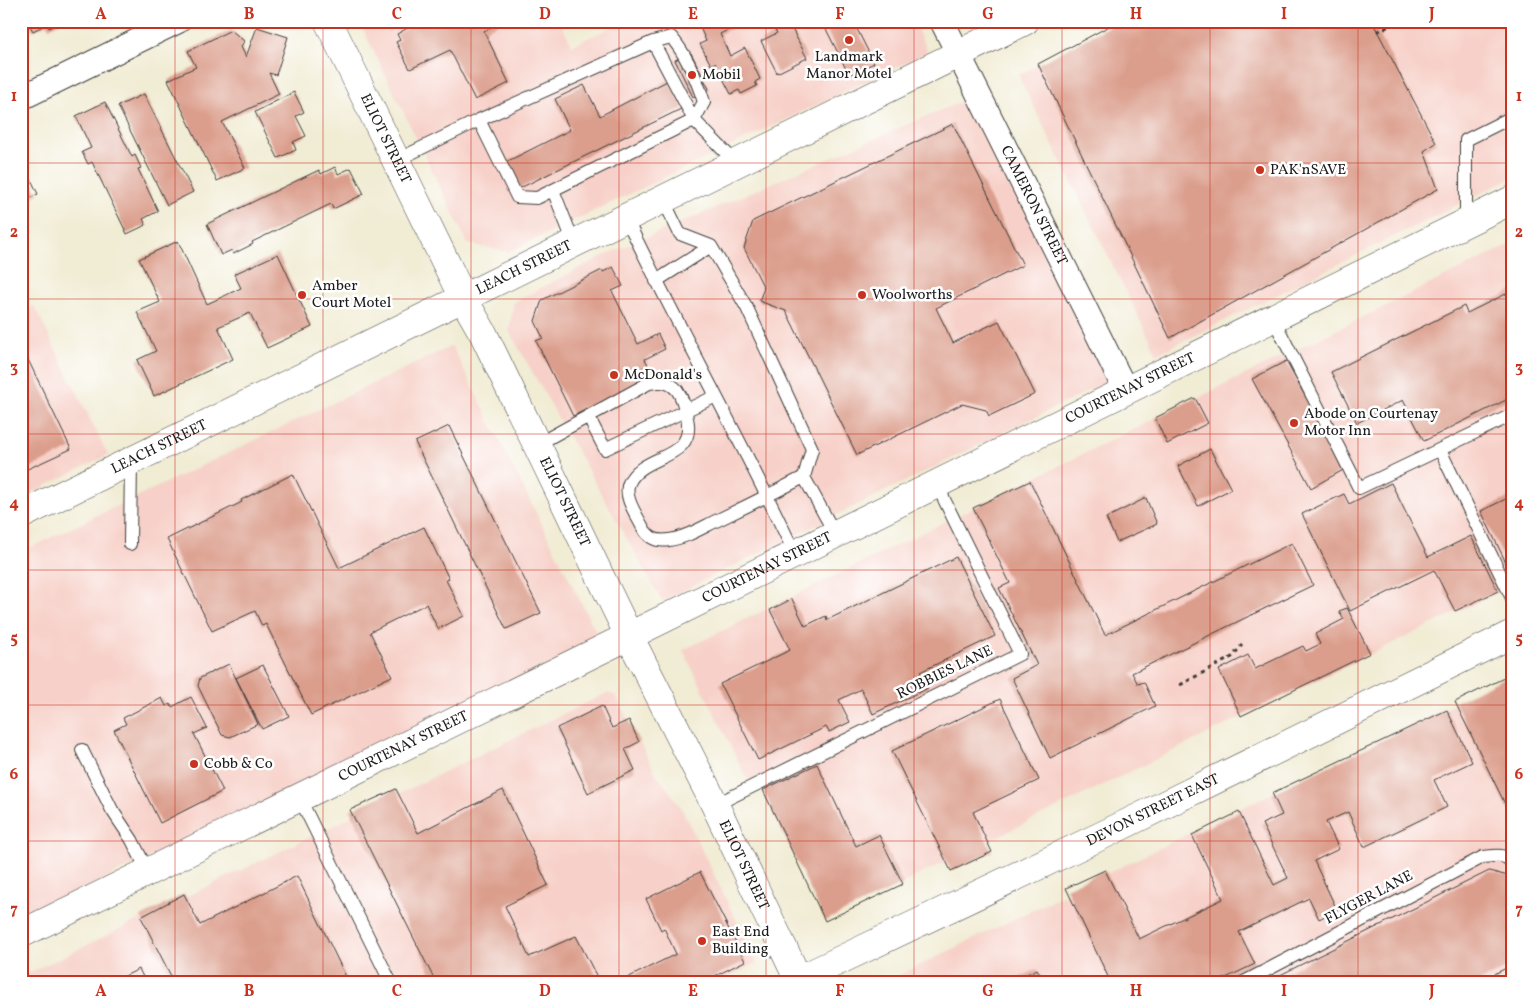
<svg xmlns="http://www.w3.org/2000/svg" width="1533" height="1004" viewBox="0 0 1533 1004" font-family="Vollkorn,serif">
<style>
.built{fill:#f7d1c9}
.building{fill:#db9e8c}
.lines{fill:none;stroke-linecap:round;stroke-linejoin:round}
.lane-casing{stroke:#3c3b38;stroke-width:14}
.street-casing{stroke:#3c3b38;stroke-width:26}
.secondary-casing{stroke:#3c3b38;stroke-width:29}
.primary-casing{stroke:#3c3b38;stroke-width:29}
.highway-casing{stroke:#3c3b38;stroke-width:29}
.path{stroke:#3c3b38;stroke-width:3;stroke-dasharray:4 4;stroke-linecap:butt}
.lane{stroke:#fff;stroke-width:12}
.street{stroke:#fff;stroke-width:24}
.secondary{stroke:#fff;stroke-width:28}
.primary{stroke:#fff;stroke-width:28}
.highway{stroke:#fff;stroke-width:28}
.grid{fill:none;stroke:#c8321e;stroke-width:1;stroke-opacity:0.55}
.poi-dot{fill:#c8321e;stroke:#fff;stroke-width:2}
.labels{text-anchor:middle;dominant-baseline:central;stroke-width:5;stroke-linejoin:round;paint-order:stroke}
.poi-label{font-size:15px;fill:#1c1c1c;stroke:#fff;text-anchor:start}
.street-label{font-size:15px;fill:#1c1c1c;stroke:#fff}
.neatline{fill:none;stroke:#c8321e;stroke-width:2}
.grid-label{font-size:16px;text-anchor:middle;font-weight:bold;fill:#c8321e}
</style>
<rect width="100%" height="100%" fill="#fff"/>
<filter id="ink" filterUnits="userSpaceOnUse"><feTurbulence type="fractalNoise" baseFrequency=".02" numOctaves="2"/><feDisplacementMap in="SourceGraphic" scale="10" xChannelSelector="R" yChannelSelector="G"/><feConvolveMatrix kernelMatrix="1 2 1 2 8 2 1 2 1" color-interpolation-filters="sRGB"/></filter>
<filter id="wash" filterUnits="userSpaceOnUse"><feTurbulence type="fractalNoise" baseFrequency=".0096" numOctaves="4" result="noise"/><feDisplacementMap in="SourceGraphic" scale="20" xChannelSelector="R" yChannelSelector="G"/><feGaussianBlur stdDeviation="1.12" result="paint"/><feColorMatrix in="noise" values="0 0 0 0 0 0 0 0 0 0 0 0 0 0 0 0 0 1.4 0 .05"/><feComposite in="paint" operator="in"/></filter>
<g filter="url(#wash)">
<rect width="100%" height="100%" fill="#f1ecd4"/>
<!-- built -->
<path class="built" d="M 359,21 L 560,21 L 572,46 L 623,21 L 913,21 L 928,52 L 508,252 L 468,244 Z
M 1125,21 L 1512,21 L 1512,178 L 1157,354 L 1018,75 Z
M 969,98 L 1109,381 L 662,601 L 509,331 L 514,302 L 599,258 Z
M 1512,244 L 1512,585 L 825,921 L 760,786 L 746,777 L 683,650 Z
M 34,306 L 108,455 L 21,498 L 21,312 Z
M 452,346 L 600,640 L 21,919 L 21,552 Z
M 1512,676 L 1512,983 L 883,983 Z
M 607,693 L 616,696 L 656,774 L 681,807 L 757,963 L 717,983 L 21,983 L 21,977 Z"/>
<g id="blocks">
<!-- building -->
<path class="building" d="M 27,21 L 62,21 L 49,28 L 47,24 L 33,31 Z
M 386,21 L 404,21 L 389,28 Z
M 420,21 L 498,21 L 499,23 L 484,31 L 509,83 L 475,100 L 450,50 L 410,69 L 396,42 L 400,40 L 397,34 Z
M 697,21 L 736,21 L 738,25 L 720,34 L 730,56 L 745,48 L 760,79 L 755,82 L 757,86 L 741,94 L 739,90 L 731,94 L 715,63 L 711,65 L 700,44 L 706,41 Z
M 776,21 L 788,21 L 807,58 L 777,73 L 761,41 L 777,33 L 771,24 Z
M 822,21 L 853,21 L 874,63 L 849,75 Z
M 1119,21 L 1372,21 L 1436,143 L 1424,151 L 1438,189 L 1170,338 L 1038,64 Z
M 257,27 L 288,37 L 276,75 L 269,73 L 279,94 L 222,122 L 245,168 L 217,181 L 168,80 L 196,67 L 188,51 L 231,30 L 244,41 L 241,47 L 246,57 Z
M 691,53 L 709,89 L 693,97 L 675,60 Z
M 669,80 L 683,108 L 516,190 L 504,163 L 570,130 L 555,99 L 584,85 L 600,116 Z
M 294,92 L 304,112 L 296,116 L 306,136 L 293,142 L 296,150 L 278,158 L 255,112 Z
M 144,94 L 193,192 L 167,205 L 118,106 Z
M 105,102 L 132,157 L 135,155 L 141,168 L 138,169 L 158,211 L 143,219 L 146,225 L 127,234 L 92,162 L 88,164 L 82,152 L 91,148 L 76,116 Z
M 953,124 L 1023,265 L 936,308 L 953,343 L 999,321 L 1035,394 L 989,416 L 986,410 L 962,404 L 857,455 L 786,311 L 759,301 L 764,288 L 744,248 L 753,221 Z
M 21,159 L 38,194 L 21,202 Z
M 335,167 L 338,174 L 351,168 L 364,194 L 333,209 L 331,204 L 252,242 L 253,244 L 233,254 L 232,250 L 221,255 L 207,224 L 319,170 L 321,174 Z
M 178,241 L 207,304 L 241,288 L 234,274 L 278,254 L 312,327 L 267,348 L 250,313 L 218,327 L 233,359 L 154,396 L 137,360 L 156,351 L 137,312 L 160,302 L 139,259 Z
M 613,267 L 623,286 L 612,291 L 638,344 L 658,334 L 665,349 L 645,359 L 648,365 L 638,370 L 643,382 L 573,416 L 536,341 L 543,338 L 535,321 L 542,300 L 602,270 L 603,272 Z
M 1512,291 L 1512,397 L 1424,441 L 1403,400 L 1357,423 L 1331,372 L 1464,306 L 1467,313 Z
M 21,345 L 71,449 L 21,472 Z
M 1286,361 L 1345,469 L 1311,488 L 1252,379 Z
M 1195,398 L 1208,423 L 1167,444 L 1155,418 Z
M 449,426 L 541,613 L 506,629 L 415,442 Z
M 1210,449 L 1231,489 L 1198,506 L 1178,466 Z
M 293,474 L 339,568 L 424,527 L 449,579 L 446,580 L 464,616 L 438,629 L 426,604 L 370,632 L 392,676 L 311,715 L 266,624 L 262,626 L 255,611 L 212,631 L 167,539 L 242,502 L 241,500 Z
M 1030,481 L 1105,635 L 1292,543 L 1313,585 L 1132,673 L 1138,684 L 1144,682 L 1155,706 L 1050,758 L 1012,678 L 1037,665 L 999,588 L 1010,583 L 973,508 Z
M 1391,483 L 1428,557 L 1471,536 L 1498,591 L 1455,611 L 1434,570 L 1350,611 L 1302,514 L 1344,494 L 1349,504 Z
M 1512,496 L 1512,575 L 1481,511 Z
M 1146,498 L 1157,524 L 1117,542 L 1106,518 Z
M 956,557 L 995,636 L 920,672 L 928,688 L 873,714 L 861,689 L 839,700 L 850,722 L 829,732 L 826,727 L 758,760 L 720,684 L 790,650 L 770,610 L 792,599 L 805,626 L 826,616 L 827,620 Z
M 1347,608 L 1370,653 L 1241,716 L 1219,670 L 1248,655 L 1255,669 L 1303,646 L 1306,651 L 1320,644 L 1315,634 L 1344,619 L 1339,611 Z
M 229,664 L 258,724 L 230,737 L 222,735 L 198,686 L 200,678 Z
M 263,665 L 289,716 L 262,729 L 236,678 Z
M 1512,674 L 1512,806 L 1507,808 L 1455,702 Z
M 191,697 L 207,728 L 194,734 L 223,791 L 160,823 L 114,730 L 126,724 L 123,718 L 162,698 L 166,706 L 170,704 L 172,707 Z
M 1000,699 L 1039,780 L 973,812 L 992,852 L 951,871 L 892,751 Z
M 602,706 L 612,728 L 629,720 L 639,742 L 625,749 L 635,770 L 588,793 L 557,728 Z
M 1447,710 L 1472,762 L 1434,780 L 1447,807 L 1364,847 L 1348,812 L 1326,822 L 1339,849 L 1314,861 L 1337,910 L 1319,919 L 1309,898 L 1239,932 L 1255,964 L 1215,983 L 1111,983 L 1066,888 L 1105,870 L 1139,939 L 1223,899 L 1192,835 L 1239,812 L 1274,885 L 1288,878 L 1262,824 L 1282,815 L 1272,793 Z
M 817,764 L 856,846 L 879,835 L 903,884 L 825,921 L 763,790 Z
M 396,789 L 418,833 L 503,790 L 548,885 L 505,906 L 529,957 L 576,936 L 600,983 L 436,983 L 350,810 Z
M 1489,871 L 1512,877 L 1512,965 L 1477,983 L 1264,983 Z
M 700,872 L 745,961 L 701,983 L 617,983 L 676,954 L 664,928 L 661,930 L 646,899 Z
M 297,876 L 349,983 L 166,983 L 173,980 L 141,917 L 184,894 L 200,925 Z
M 139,969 L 146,983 L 111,983 Z
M 1037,969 L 1044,983 L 1009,983 Z"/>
</g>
</g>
<g filter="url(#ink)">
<use href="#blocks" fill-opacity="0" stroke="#3c3b38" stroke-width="1"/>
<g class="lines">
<defs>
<path id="lane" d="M 653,42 L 671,37 C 686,54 697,80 704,102 L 694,120
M 479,120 L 653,42 L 694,120
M 397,160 L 479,120 L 517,197 L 537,198 L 553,190
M 663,199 L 680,234 L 711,246 L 747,308 L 812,449 L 804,477 L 835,534
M 626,218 C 680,331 742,441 795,554
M 1466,222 L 1466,140 L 1512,117
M 574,243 L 553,190 L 694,120 L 737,164
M 656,281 L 711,246
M 1273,318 L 1359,488 L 1512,415
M 588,416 L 605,449 L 716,396
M 536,445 L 649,383 C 660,381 669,381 677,390 C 683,398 685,408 687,418 C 697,461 642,453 629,483 C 623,496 636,514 642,526 C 648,538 656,542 669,540 C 686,538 703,527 718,520 C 747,506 775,492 804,477
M 1440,450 L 1512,598
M 130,544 L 131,461
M 82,750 L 112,810 L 132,840 L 148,872
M 299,797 L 391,983
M 715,805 L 1020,654 L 936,483
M 1242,983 L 1483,857 C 1494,856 1504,853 1512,862"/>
<g id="street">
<path id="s1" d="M 942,21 L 1126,391"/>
<path d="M 21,98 L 178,21"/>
</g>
<g id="secondary">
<path id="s2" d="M 792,983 L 1103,835 L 1512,634"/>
</g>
<g id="primary">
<path id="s3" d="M 463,298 L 1025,21"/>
<path id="s4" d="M 629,636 L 1512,200"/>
</g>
<g id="highway">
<path id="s5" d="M 328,21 L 463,298 L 483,333 L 629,636 L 715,805 L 800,983"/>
<path id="s6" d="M 21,515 L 463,298"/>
<path id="s7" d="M 21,934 L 629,636"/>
</g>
</defs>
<!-- lane casing -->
<use href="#lane" class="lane-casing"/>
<!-- street casing -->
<use href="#street" class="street-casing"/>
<!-- secondary casing -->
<use href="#secondary" class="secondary-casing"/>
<!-- primary casing -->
<use href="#primary" class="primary-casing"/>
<!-- highway casing -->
<use href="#highway" class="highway-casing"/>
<!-- path -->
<path class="path" d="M 1377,32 L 1399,21
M 1180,685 L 1232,657 L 1242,645"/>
<!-- lane -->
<use href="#lane" class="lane"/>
<!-- street -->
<use href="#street" class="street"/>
<!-- secondary -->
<use href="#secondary" class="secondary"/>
<!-- primary -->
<use href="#primary" class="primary"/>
<!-- highway -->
<use href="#highway" class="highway"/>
</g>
</g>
<!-- grid -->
<path class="grid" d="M 175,21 L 175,983M 323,21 L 323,983M 471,21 L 471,983M 619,21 L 619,983M 766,21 L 766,983M 914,21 L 914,983M 1062,21 L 1062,983M 1210,21 L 1210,983M 1358,21 L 1358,983M 21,163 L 1512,163M 21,299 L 1512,299M 21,434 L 1512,434M 21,570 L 1512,570M 21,705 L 1512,705M 21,841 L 1512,841"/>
<!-- markers -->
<g class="poi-dot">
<circle cx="849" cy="40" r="5"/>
<circle cx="692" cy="75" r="5"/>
<circle cx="1260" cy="170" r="5"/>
<circle cx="302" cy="295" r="5"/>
<circle cx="862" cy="295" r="5"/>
<circle cx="614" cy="375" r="5"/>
<circle cx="1294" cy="423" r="5"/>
<circle cx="194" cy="764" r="5"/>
<circle cx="702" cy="941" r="5"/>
</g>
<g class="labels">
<!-- poi labels -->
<g class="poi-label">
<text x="849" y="57" text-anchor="middle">Landmark<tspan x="849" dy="17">Manor Motel</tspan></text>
<text x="702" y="75">Mobil</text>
<text x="1270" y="170">PAK'nSAVE</text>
<text x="312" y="286">Amber<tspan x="312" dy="17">Court Motel</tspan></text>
<text x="872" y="295">Woolworths</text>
<text x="624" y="375">McDonald's</text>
<text x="1304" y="414">Abode on Courtenay<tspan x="1304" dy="17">Motor Inn</tspan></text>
<text x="204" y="764">Cobb &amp; Co</text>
<text x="712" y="932">East End<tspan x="712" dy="17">Building</tspan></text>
</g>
<!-- street labels -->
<g class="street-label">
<text stroke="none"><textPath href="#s5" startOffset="131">ELIOT STREET</textPath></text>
<text stroke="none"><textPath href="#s1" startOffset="206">CAMERON STREET</textPath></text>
<text stroke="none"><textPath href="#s3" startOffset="68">LEACH STREET</textPath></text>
<text stroke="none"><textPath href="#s4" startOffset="559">COURTENAY STREET</textPath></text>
<text stroke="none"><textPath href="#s6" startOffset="154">LEACH STREET</textPath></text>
<text stroke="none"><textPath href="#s5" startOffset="536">ELIOT STREET</textPath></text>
<text stroke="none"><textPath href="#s4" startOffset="154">COURTENAY STREET</textPath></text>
<text transform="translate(945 673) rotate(-26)">ROBBIES LANE</text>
<text stroke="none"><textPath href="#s7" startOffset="426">COURTENAY STREET</textPath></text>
<text stroke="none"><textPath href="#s2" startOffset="400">DEVON STREET EAST</textPath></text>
<text stroke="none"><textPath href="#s5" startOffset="941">ELIOT STREET</textPath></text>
<text transform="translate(1369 898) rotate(-28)">FLYGER LANE</text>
</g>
</g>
<!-- margin -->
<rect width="1533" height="1004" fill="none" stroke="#fff" stroke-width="55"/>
<rect x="28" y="28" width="1478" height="948" class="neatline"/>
<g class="grid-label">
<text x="101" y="19">A</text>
<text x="249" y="19">B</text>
<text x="397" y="19">C</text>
<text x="545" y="19">D</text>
<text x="693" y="19">E</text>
<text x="840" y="19">F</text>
<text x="988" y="19">G</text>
<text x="1136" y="19">H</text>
<text x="1284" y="19">I</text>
<text x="1432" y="19">J</text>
<text x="14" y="101">1</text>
<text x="1519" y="101">1</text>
<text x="14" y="237">2</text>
<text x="1519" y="237">2</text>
<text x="14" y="372">3</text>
<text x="1519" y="372">3</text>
<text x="14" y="508">4</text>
<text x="1519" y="508">4</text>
<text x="14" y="643">5</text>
<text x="1519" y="643">5</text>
<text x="14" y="779">6</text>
<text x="1519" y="779">6</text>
<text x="14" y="914">7</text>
<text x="1519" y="914">7</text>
<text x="101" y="996">A</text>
<text x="249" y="996">B</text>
<text x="397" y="996">C</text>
<text x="545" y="996">D</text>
<text x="693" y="996">E</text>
<text x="840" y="996">F</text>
<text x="988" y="996">G</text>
<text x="1136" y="996">H</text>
<text x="1284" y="996">I</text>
<text x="1432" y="996">J</text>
</g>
</svg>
